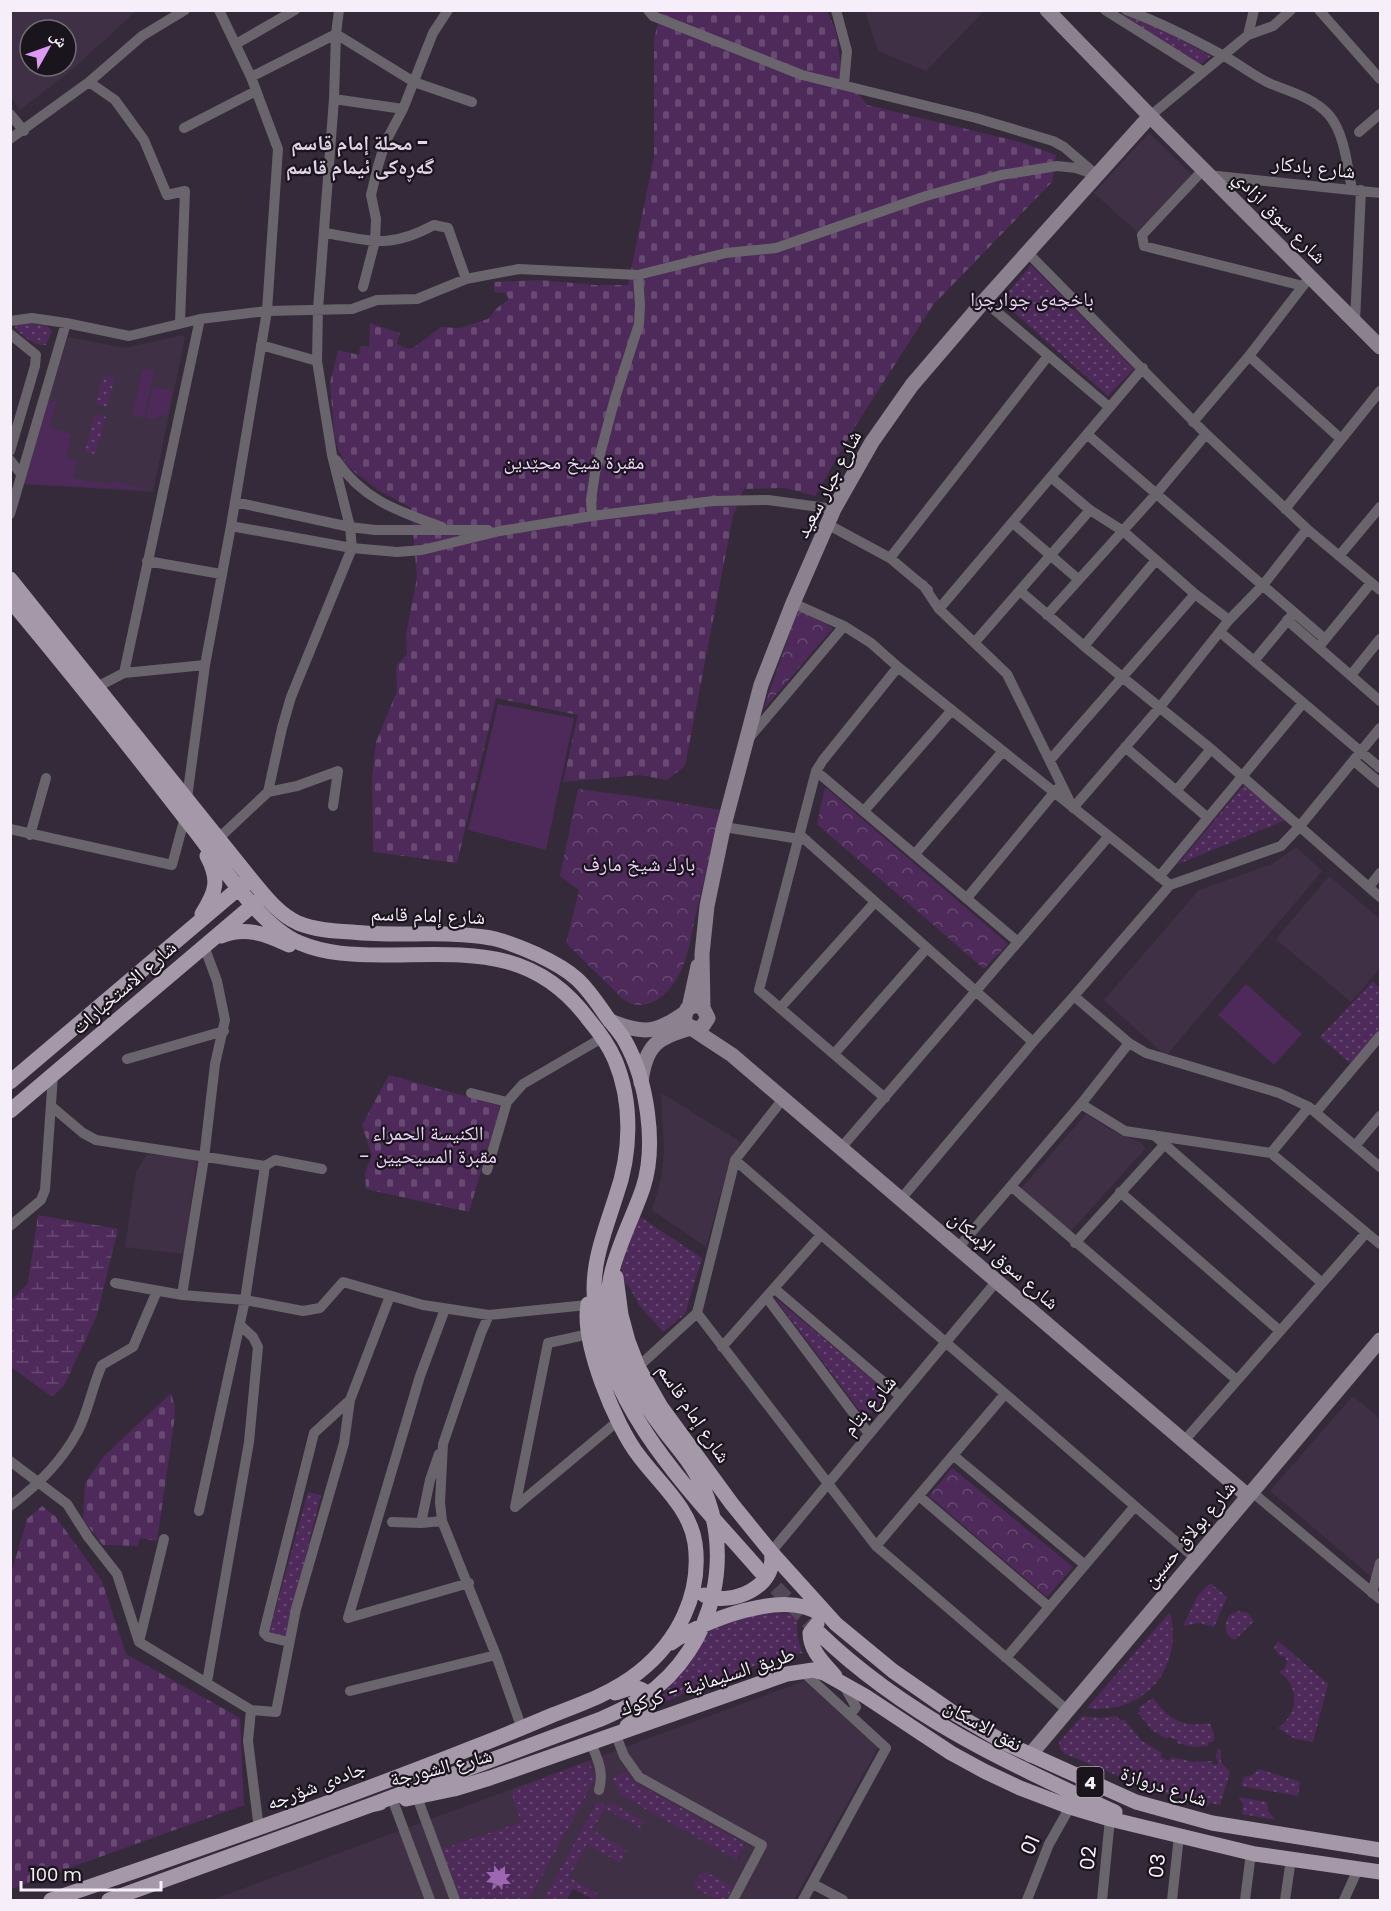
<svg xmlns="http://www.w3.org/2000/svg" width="1391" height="1911" viewBox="0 0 1391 1911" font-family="Poppins,'Noto Naskh Arabic',sans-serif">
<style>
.built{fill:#403046;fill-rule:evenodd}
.grass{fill:#4d2a59}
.wetland{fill:url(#wetland-marsh)}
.cemetery{fill:url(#cemetery-stones)}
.park{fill:url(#park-crowns)}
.garden{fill:url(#garden-dots)}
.water{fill:url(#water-ripples)}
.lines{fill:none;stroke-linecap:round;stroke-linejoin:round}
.primary-tunnel{stroke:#524857;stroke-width:15;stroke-dasharray:15 8;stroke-linecap:butt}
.street{stroke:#6a646c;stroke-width:10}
.secondary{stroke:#8b818f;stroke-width:15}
.primary{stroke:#a498a9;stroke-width:15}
.labels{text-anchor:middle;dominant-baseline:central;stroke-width:4.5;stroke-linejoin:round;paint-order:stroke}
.shield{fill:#1a141c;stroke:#b4adb7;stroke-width:1.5}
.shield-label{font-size:18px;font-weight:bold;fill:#f6effa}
.street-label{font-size:20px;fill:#f6effa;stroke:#1a141c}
.park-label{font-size:20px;fill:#efd3fb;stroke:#1a141c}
.neighbourhood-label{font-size:21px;font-weight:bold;fill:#e3d4e9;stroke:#1a141c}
</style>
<defs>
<pattern id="wetland-marsh" width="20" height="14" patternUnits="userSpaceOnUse" patternTransform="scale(1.5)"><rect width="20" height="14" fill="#4d2a59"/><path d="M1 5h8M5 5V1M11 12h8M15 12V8" fill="none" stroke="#674972"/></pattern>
<pattern id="cemetery-stones" width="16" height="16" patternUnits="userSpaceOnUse" patternTransform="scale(1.5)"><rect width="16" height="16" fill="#4d2a59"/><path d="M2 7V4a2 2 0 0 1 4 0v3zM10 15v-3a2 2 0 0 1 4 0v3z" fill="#674972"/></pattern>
<pattern id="park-crowns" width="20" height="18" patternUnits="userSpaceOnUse" patternTransform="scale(1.5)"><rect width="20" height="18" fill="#4d2a59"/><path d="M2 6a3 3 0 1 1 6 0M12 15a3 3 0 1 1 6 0" fill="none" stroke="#674972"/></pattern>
<pattern id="garden-dots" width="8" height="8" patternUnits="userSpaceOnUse" patternTransform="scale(1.5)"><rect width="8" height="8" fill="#4d2a59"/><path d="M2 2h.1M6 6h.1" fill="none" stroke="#674972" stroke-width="1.8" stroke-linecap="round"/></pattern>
<pattern id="water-ripples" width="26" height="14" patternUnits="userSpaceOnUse" patternTransform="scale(1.5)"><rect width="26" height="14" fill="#9d68b1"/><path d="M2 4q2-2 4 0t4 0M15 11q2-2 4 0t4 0" fill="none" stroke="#7c5b88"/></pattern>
</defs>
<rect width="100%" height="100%" fill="#352a3a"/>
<!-- built -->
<path class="built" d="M 134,10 L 135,12 L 74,68 L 20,110 L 11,97 L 11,11 ZM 30,30 L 66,30 L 66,66 L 30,66 Z
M 865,11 L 865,10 L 984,11 L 926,71 L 878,51 Z
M 1149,133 L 1193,176 L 1137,232 L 1094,193 Z
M 183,335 L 185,337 L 153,492 L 22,484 L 68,337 L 125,348 Z
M 1296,847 L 1322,871 L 1166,1056 L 1104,1000 L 1199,890 L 1272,864 Z
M 1329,876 L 1380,919 L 1380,968 L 1351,1002 L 1276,939 Z
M 661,1093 L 741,1142 L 730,1159 L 706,1247 L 652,1210 L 661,1179 L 664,1151 Z
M 1086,1114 L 1114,1132 L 1141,1142 L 1145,1149 L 1070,1232 L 1020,1190 Z
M 147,1154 L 197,1159 L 184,1254 L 125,1247 L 136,1172 Z
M 1353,1396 L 1380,1419 L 1380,1551 L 1373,1578 L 1270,1491 Z
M 804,1681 L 879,1746 L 794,1900 L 725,1900 L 732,1887 L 693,1887 L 716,1900 L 600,1900 L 595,1897 L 596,1892 L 569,1877 L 587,1844 L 620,1862 L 627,1850 L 592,1831 L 605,1809 L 640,1828 L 644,1821 L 610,1803 L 608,1806 L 597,1801 L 543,1900 L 529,1900 L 595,1779 L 521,1822 L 443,1849 L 461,1900 L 212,1900 ZM 625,1772 L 634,1782 L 744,1844 L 738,1860 L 622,1796 Z"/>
<!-- grass -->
<path class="grass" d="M 145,369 L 154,371 L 144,418 L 132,415 L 142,371 Z
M 153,387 L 172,390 L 167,416 L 159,415 L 157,419 L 146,418 Z
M 49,400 L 57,402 L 49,427 L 72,434 L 66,457 L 76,461 L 73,477 C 86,481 98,482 111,485 L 113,481 L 148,490 L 24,484 Z
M 498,704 L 574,718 L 546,850 L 468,830 Z
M 1246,984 L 1302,1034 L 1274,1065 L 1218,1015 Z"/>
<!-- wetland -->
<path class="wetland" d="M 38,1215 L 118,1229 L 97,1315 L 64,1386 L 52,1397 L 11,1367 L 11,1301 L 28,1283 Z"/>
<!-- cemetery -->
<path class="cemetery" d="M 662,11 L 827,11 L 836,31 L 842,73 L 867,105 L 1020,142 L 1056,155 L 1052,182 L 933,305 L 856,425 L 815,496 L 785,488 L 744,489 L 733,516 L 685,766 L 667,780 L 639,775 L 563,782 L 578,715 L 496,698 L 457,863 L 373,852 L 372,778 L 376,742 L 397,691 L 396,666 L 407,654 L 406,634 L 417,578 L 411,508 L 378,490 L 348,467 L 339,452 L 334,433 L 330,383 L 338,350 L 359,355 L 360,346 L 369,347 L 370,323 L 400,333 L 397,344 L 409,349 L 413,348 L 441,327 L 460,328 L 488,319 L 497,308 L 508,300 L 508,297 L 505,293 L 494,292 L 494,282 L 540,280 L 595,285 L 628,285 L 654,156 L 654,38 Z
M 389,1075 L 500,1106 L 469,1212 L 366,1189 L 365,1172 L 372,1156 L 362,1125 Z
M 171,1393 L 175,1408 L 174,1423 L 157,1541 L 140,1538 L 138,1546 L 103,1545 L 83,1520 L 85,1483 L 104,1456 Z
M 42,1506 L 55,1516 L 102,1581 L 126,1654 L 240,1718 L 244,1805 L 11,1889 L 11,1574 L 27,1519 Z"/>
<!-- park -->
<path class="park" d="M 798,609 L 833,628 L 763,710 Z
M 825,787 L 1008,944 L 984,969 L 817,824 Z
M 578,789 L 662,800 L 720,810 C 712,846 704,882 695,918 C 691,937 688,958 679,975 C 669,994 646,1015 624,1000 L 566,943 L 579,890 L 560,876 Z
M 952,1468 L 1073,1567 L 1047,1597 L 929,1496 Z"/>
<!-- garden -->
<path class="garden" d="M 1114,11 L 1157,27 L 1211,56 L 1200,64 Z
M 1031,265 L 1134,369 L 1108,396 L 1001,301 Z
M 29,323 L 47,326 L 52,331 L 46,345 C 34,346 23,336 15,328 L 16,325 Z
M 104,375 L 115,378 L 107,407 L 95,404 Z
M 95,414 L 106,417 L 95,454 L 85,452 Z
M 1244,785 L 1286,820 L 1178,864 Z
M 1373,981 L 1380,988 L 1380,1029 L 1350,1063 L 1320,1037 Z
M 640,1217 L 702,1258 L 685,1314 L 663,1332 L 639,1305 L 629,1286 L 621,1278 L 623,1258 Z
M 774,1297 L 889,1393 L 866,1419 Z
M 308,1492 L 321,1495 L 286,1636 L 269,1633 Z
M 1210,1583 L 1227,1597 L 1214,1627 L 1200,1623 L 1183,1626 L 1198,1595 Z
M 1238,1611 L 1248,1613 L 1254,1621 L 1235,1640 C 1225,1635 1223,1626 1229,1616 Z
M 1170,1612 C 1184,1667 1145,1716 1087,1708 Z
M 772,1613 L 800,1614 C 795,1628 797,1640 803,1653 L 777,1657 L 659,1704 C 667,1688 695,1639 709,1631 C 728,1619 751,1616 772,1613 Z
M 1278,1641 L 1328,1684 L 1313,1742 L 1295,1739 L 1278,1728 C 1299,1714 1300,1686 1279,1672 L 1285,1668 L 1287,1662 L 1285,1657 L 1279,1655 L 1274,1648 Z
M 1153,1698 C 1168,1719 1183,1728 1210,1723 L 1214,1734 L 1214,1741 L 1208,1743 L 1208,1746 L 1193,1747 L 1177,1743 L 1177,1740 L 1168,1737 L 1167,1739 L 1152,1730 L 1138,1713 L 1141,1711 L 1138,1708 Z
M 1082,1716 L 1100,1718 L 1117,1716 L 1120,1721 L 1123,1719 L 1142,1741 L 1162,1753 L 1161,1757 L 1169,1761 L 1171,1757 L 1194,1762 L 1212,1761 L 1213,1765 L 1218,1764 L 1216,1756 L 1218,1748 L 1221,1751 L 1221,1762 L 1230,1772 L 1220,1805 L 1211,1803 L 1207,1806 L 1145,1787 L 1065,1754 L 1060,1749 L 1059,1742 Z
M 589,1761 L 595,1779 L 529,1900 L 461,1900 L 442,1849 L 521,1822 L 511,1791 Z
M 1259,1769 L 1300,1782 L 1298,1796 L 1241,1786 L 1244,1777 L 1251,1776 Z
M 626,1772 L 634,1782 L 745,1844 L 737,1860 L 622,1796 L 612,1778 Z
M 1238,1797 L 1267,1802 L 1268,1811 L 1276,1820 L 1242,1814 L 1243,1803 Z
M 597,1801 L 608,1806 L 610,1802 L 644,1821 L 640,1828 L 605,1809 L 592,1830 L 627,1850 L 620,1863 L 587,1844 L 569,1877 L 597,1893 L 595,1897 L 600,1900 L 595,1900 L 573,1889 L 566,1900 L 543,1900 Z
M 703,1870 L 733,1887 L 725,1900 L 716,1900 L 693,1887 Z"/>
<!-- water -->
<path class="water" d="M 494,1865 L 499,1871 L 505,1866 L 505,1874 L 511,1874 L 506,1879 L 511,1884 L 503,1884 L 502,1890 L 498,1885 L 492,1890 L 493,1883 L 486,1882 L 491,1877 L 486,1872 L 494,1872 Z"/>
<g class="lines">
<!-- primary-tunnel -->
<path class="primary-tunnel" d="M 760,1571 L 819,1633"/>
<!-- street -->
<path class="street" d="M 648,10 L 653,16 L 802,75 L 976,118 L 1053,141 L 1064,147 L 1092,171
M 836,10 L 847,51 L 844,84
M 1105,10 L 1202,71
M 1126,10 C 1159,22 1191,38 1222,55 C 1238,63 1252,75 1269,83 C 1290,92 1313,97 1329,115 C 1345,134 1347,166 1352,189
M 1319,10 L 1380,79
M 1248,35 L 1254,10
M 236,44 L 295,10
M 251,77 L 336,34 L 414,82 L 472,102
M 89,82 L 115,100 L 144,140 L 167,195 L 185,191 L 180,322
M 334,99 L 403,109
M 10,114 L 24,131
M 1150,116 L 1248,35 L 1273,26 L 1291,10
M 184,128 L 256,91
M 1359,132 L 1380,114
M 10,139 L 89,82 L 142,36 L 185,10
M 1203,170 L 1142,235 L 1144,246 L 1303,286
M 1208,175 L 1380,193
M 325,233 C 373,241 389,249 434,225 L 448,228 L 466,279
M 1027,252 L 1206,434 L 1307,529 L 1380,590
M 363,287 L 375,241 L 376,219 L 371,195 L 378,166 L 385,143 L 403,109 L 433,33 L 448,10
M 984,301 L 1109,407
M 10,321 L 32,318 L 66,323 L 129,336 L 200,319 L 267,311 L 352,309 L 377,300 L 417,299 L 466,279 L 519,269 L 638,275 L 726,253 L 776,248 L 926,196 L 1001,175 L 1057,166 L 1076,168 L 1096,175
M 1355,322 L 1361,190
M 10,334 L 36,355 L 35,366 L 10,451
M 261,345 L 317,361
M 1249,356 L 1341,439
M 1193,422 L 1249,356 L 1306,282
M 1088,435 L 1325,639
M 10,460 L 21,474
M 336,460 C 363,500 398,511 442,527
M 1052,478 L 1090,510 L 1123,531 L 1195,594 L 1229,620
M 235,502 L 350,527 L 375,530 L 488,530
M 1285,509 L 1380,391
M 10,514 L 66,323
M 592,516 L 591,500 L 595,473 L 615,398 L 639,324 L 640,305 L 638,275
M 1013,523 L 1078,579
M 827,524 L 890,558 L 928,590
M 231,526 L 352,548 L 397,552 L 422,550 L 500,531 L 592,516 L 713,501 L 768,500 L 834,509
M 1339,556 L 1380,507
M 890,558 L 1048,356
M 147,561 L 221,574
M 923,585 L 939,609 L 1007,674 L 1073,808 L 1160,707 L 1229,620 L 1263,585 L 1307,529
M 1020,591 L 1084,646 L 1211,749 L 1380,897
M 793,603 L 844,626 L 871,643 L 898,667 L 1170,885
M 939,609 L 1143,368
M 1047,615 L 1156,494 L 1206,434
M 1287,620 L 1380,701
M 1220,632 L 1380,768
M 975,642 L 1090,510
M 1322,643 L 1371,583
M 1084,646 L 1156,560
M 1254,661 L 1292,615
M 124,673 L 200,319
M 1351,675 L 1380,639
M 97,687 L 124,673 L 205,665
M 749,738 L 844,626
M 1125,747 L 1208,818
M 1050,760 L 1195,594
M 1354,761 L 1380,783
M 816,771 L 1018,942
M 1176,791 L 1211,749
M 268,792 L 297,786 L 338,771 L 333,806
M 187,798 L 205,665 L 231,526 L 267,311 L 278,149 L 251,77 L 219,10
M 864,811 L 952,710
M 724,827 L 806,840
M 10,829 L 172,865 L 185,817
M 30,835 L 46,778
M 800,835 L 1033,1042
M 219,838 L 268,792 L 282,728 L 291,697 L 352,548 L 350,527 L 332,455 L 317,361 L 318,309 L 334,99 L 336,34 L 339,10
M 915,854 L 1003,751
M 1159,877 L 1303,703
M 1369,887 L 1380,873
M 967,898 L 1057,789
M 1074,996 L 1129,1043 L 1146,1053 L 1279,1093 L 1309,1107 L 1380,1167
M 781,1007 L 875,902
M 834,1054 L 927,948
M 127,1059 L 224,1031
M 471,1093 L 507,1102
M 885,1098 L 759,990 L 816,771 L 823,760 L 898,667
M 1081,1104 L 1125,1131 L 1271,1153 L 1380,1244
M 51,1106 L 83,1133 L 96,1140 L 265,1166 L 275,1160 L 322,1169
M 1316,1112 L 1380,1036
M 1154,1135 L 1322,1283
M 1355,1146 L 1380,1116
M 841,1148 L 1109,836
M 1271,1153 L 1309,1107
M 735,1160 L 1196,1559
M 487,1170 L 507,1102 L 523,1084 L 602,1038
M 1011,1186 L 1237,1380
M 1120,1192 L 1280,1331
M 901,1199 L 1033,1042 L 1074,996 L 1170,885 L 1281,846 L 1300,826 L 1380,728
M 10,1226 L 41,1200 L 45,1190 L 53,1075
M 1075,1243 L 1165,1144
M 958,1248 L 1081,1104 L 1129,1043
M 115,1283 L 182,1295 L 245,1300 L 303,1311 L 320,1308 L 343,1282 L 423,1305 L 489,1315 L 587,1305
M 775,1289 L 900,1396
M 182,1295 L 204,1158 L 215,1064 L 225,1020 L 217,981 L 204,946
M 767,1298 L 869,1434
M 697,1313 L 876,1546 L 1067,1710
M 489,1315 L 481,1333 L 443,1444 L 440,1502 L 442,1521 L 496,1655 L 522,1729
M 722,1347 L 821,1235
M 638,1367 L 697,1313 L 735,1160 L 783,1099
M 1184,1441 L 1366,1233
M 953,1455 L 1085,1565
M 10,1461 L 67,1504 L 88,1537 L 117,1574 L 139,1642 L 251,1710 L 276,1712 L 296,1609 L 344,1443 L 350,1400 L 390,1296
M 1252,1492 L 1380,1599
M 919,1496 L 1049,1607
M 10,1506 C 37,1486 62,1461 78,1431 C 89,1410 92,1386 102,1365 L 133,1347 L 157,1291
M 515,1507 L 548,1343 L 589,1334
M 515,1507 L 618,1421
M 199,1511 L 245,1300 L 265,1166
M 392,1522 L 421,1523 L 442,1521
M 421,1523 L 430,1480 L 439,1454
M 876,1546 L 1005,1394
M 771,1552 L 996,1282
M 1372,1593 L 1380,1563
M 348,1618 L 420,1376 L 445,1309
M 348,1618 L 469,1583
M 139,1642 L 164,1539
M 289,1642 L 268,1637 L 264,1633 L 265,1628 L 314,1433 L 350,1400
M 1006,1658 L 1135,1506
M 802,1671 L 886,1748 L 803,1900
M 207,1682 L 249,1442 L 258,1347 L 253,1337 L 240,1325
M 843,1684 L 856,1707 L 850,1715
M 350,1691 L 496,1655
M 251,1710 L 248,1741 L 259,1829
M 615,1733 L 624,1756 L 639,1777 L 762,1845 L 733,1900
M 591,1743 C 598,1760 604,1772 599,1790
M 417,1797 L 455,1900
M 393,1801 L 430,1900
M 813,1884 L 843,1900
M 1027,1900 L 1049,1844 L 1070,1807
M 1102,1900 L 1110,1819
M 1172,1900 L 1179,1836
M 1245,1900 L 1251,1853
M 1285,1900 L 1291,1859
M 1344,1900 L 1358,1869"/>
<!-- secondary -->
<path class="secondary" d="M 1047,10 L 1150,116 L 1380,347
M 689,1008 L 698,966
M 703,1008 L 696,1005 L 687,1009 L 684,1019 C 687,1027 694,1030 702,1027 L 708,1018 L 703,1008 L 702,954 L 707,906 L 723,829 L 761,685 L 793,603 L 834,509 L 872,442 L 912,385 L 984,301 L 1150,116
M 610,1021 C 644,1035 657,1033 686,1012
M 641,1083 C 645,1046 657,1037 691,1028 L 732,1055 L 1248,1496
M 1030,1755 L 1380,1340"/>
<!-- primary -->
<path class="primary" d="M 10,579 L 250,878 C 264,895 278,914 298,923 C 315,930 334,931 352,932 C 398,937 444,930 491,938 C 506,941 522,948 536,954 C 551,961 565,968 577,979 C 589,990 598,1004 607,1017 C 613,1025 620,1032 625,1041 C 647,1080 657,1145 643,1188 C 629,1229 604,1269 608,1315 C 612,1357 641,1400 666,1433 C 676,1446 687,1458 695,1472 C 739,1547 716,1648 644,1697 C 631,1706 616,1712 601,1719 L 371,1805
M 10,600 C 71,673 130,747 188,822 C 218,858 257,925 300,943 C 326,954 354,955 382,955 C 465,955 533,944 589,1020 C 599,1032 609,1046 615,1060 C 633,1103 631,1154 616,1196 C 605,1231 590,1266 595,1304 C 607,1411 693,1494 760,1571
M 202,914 C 216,892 220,880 207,856
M 221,936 C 245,926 266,934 289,945
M 10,1082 L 246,882
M 10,1111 L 260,899
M 616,1277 L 621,1315 L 628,1341 L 638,1367 L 661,1407 L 732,1504 L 771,1552 L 836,1624 L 893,1671 L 952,1712 L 1007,1744 L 1136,1802 L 1212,1823 L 1380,1850
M 704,1595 C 732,1607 779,1586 771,1552
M 817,1624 L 810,1633 C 810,1651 824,1663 835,1676
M 819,1633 C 904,1715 1008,1764 1115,1812
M 671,1643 C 704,1620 784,1589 820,1614
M 615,1693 C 621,1691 628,1688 635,1688 C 639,1688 645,1690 647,1695 C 654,1708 636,1720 627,1726
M 406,1799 L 454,1789 L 490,1778 L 787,1674 L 813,1670 L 824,1673 L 865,1696 L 951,1753 L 984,1771 L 1020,1788 L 1070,1807 L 1110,1819 L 1255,1854 L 1380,1872
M 51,1900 C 194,1851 336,1802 477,1746 C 503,1736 529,1725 555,1714 C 584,1703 614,1692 639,1672 C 678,1641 702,1594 695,1543 C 690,1508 659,1483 639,1456 C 615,1425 581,1342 588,1304
M 109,1900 L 371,1805 L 380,1803"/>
</g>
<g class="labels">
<!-- shield labels -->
<rect class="shield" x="1076.5" y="1767" width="27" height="30" rx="4.5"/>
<g class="shield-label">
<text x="1090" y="1782">4</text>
</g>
<!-- street labels -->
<g class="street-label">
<text transform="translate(1314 167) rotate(6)">شارع بادكار</text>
<text transform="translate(1280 217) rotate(45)">شارع سوق ازادي</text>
<text transform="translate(828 484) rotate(-62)">شارع جبار سعيد</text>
<text transform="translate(428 915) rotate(2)">شارع إمام قاسم</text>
<text transform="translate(124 987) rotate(-41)">شارع الاستخبارات</text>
<text transform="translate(1004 1260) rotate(41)">شارع سوق الإسكان</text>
<text transform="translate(869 1405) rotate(-50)">شارع بتام</text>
<text transform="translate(694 1413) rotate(56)">شارع إمام قاسم</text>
<text transform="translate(1189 1534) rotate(-50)">شارع بولاق حسين</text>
<text transform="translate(707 1681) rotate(-18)">طريق السليمانية - كركوك</text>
<text transform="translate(983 1725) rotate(29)">نفق الاسكان</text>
<text transform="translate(441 1767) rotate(-14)">شارع الشورجة</text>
<text transform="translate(316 1785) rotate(-21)">جادەی شۆرجە</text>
<text transform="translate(1164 1786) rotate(18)">شارع دروازة</text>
<text transform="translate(1030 1845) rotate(-66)">01</text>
<text transform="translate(1088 1858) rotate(-84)">02</text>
<text transform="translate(1157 1866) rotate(-84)">03</text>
</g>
<!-- park labels -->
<g class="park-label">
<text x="1032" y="299">باخچەی چوارچرا</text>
<text x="574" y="462">مقبرة شيخ محێدین</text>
<text x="639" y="864">بارك شيخ مارف</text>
<text x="428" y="1133">الكنيسة الحمراء<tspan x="428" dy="23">- مقبرة المسيحيين</tspan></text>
</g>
<!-- neighbourhood labels -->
<g class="neighbourhood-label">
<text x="360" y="142">محلة إمام قاسم -<tspan x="360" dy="24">گەڕەکی ئیمام قاسم</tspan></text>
</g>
</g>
<!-- border -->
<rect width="1391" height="1911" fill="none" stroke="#f6effa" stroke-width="24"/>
<!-- north arrow -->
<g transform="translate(48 48) rotate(50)"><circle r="28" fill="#1a141c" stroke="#726c75" stroke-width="1.5"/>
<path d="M0-4.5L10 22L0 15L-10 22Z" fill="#dc99f5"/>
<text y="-9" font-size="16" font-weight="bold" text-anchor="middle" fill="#f6effa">ش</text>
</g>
<!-- scale -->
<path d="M21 1881v9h140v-9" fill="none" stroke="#f6effa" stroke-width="3"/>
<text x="30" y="1881" font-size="18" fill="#f6effa" stroke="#1a141c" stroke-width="4.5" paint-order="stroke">100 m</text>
</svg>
